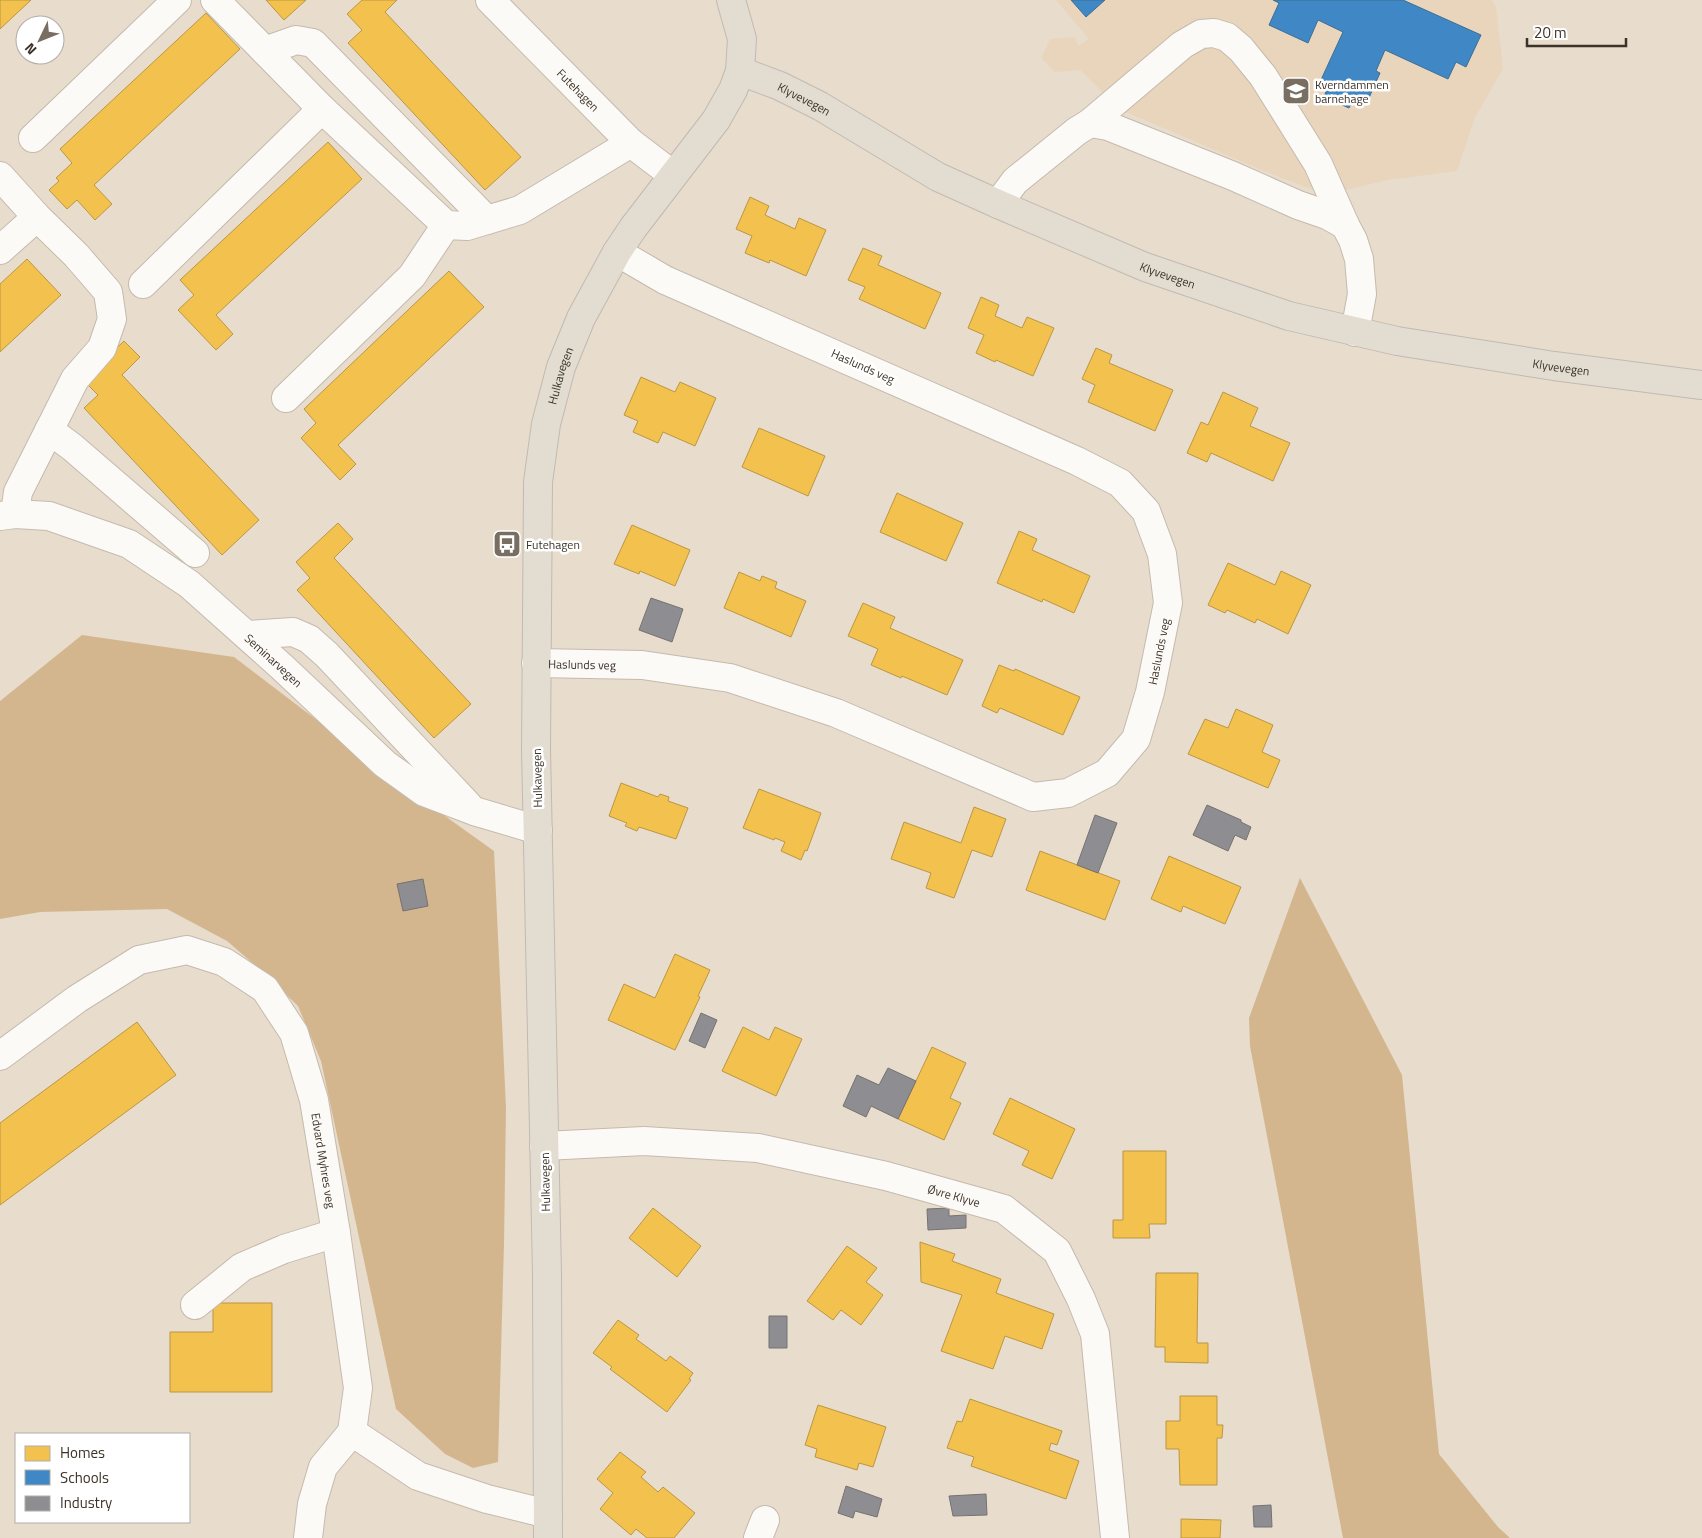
<svg xmlns="http://www.w3.org/2000/svg" width="1702" height="1538" viewBox="0 0 1702 1538" font-family="'Titillium Web',sans-serif">
<style>
.built{fill:#e9d5bb}
.forest{fill:#d4b68e}
.homes{fill:#f2c14e;stroke:#bb9643}
.schools{fill:#3f88c5;stroke:#3e6e96}
.industry{fill:#8d8d92;stroke:#757272}
.lines{fill:none;stroke-linecap:round;stroke-linejoin:round}
.minor-casing{stroke:#c4baae;stroke-width:30}
.major-casing{stroke:#c1bab2;stroke-width:30}
.minor{stroke:#fcfaf7;stroke-width:28}
.major{stroke:#e2dcd1;stroke-width:28}
.labels{text-anchor:middle;dominant-baseline:central;stroke-width:5;stroke-linejoin:round;paint-order:stroke}
.poi-label{font-size:12px;fill:#3c3328;stroke:#fff;text-anchor:start}
.street-label{font-size:12px;fill:#3c3328;stroke:#fff}
</style>
<rect width="100%" height="100%" fill="#e8dccc"/>
<!-- built -->
<path class="built" d="M 1056,0 L 1492,0 L 1496,7 L 1503,69 L 1475,117 L 1457,171 L 1387,180 L 1326,195 L 1264,171 L 1121,110 L 1080,70 L 1055,72 L 1041,58 L 1050,39 L 1075,37 L 1078,46 L 1089,39 Z"/>
<!-- forest -->
<path class="forest" d="M 82,635 L 234,657 L 410,791 L 494,851 L 506,1108 L 504,1244 L 498,1462 L 473,1468 L 445,1454 L 396,1409 L 321,1061 L 298,1006 L 264,973 L 227,941 L 167,909 L 40,912 L 0,919 L 0,701 Z
M 1300,878 L 1402,1075 L 1439,1454 L 1498,1527 L 1510,1538 L 1343,1538 L 1250,1046 L 1249,1018 Z"/>
<!-- homes -->
<path class="homes" d="M 0,0 L 31,0 L 0,29 Z
M 266,0 L 306,0 L 284,20 Z
M 362,0 L 397,0 L 385,12 L 521,157 L 485,190 L 348,43 L 362,30 L 347,14 Z
M 206,13 L 240,49 L 94,185 L 112,204 L 95,220 L 77,200 L 67,209 L 49,190 L 59,181 L 56,178 L 72,163 L 60,149 Z
M 328,142 L 362,179 L 216,315 L 233,334 L 216,350 L 178,310 L 194,295 L 180,280 Z
M 750,197 L 769,206 L 765,215 L 795,229 L 799,218 L 826,230 L 806,276 L 770,260 L 769,263 L 745,253 L 752,236 L 736,229 Z
M 863,248 L 882,256 L 878,265 L 941,293 L 925,329 L 859,299 L 865,287 L 848,280 Z
M 27,259 L 61,295 L 0,352 L 0,284 Z
M 449,271 L 484,307 L 338,445 L 356,464 L 340,480 L 301,438 L 316,423 L 304,409 Z
M 981,297 L 999,305 L 995,316 L 1022,328 L 1027,317 L 1054,328 L 1033,376 L 996,360 L 995,362 L 976,353 L 984,335 L 968,328 Z
M 124,341 L 140,357 L 122,375 L 259,520 L 222,555 L 84,408 L 98,395 L 83,380 Z
M 1096,348 L 1112,355 L 1109,363 L 1173,390 L 1155,431 L 1088,402 L 1095,385 L 1082,379 Z
M 641,377 L 675,392 L 680,382 L 716,398 L 695,446 L 663,432 L 658,443 L 633,432 L 638,421 L 624,415 Z
M 1223,392 L 1258,408 L 1250,426 L 1290,443 L 1273,481 L 1211,453 L 1207,462 L 1187,453 L 1201,422 L 1208,425 Z
M 759,428 L 825,456 L 808,496 L 742,467 Z
M 897,493 L 963,523 L 946,561 L 880,532 Z
M 338,523 L 353,539 L 334,558 L 471,704 L 434,738 L 297,590 L 310,578 L 296,562 Z
M 632,525 L 690,550 L 675,586 L 640,571 L 639,574 L 614,564 Z
M 1019,531 L 1037,539 L 1032,550 L 1090,576 L 1074,613 L 1043,599 L 1042,602 L 997,583 Z
M 1228,563 L 1275,585 L 1281,571 L 1311,585 L 1288,634 L 1257,619 L 1255,623 L 1227,610 L 1225,613 L 1208,605 Z
M 739,572 L 760,581 L 762,576 L 777,582 L 775,588 L 806,601 L 791,637 L 724,608 Z
M 863,603 L 895,617 L 890,628 L 963,660 L 947,695 L 902,676 L 901,678 L 871,665 L 878,649 L 848,636 Z
M 999,665 L 1014,671 L 1015,669 L 1080,697 L 1063,735 L 1000,708 L 997,713 L 982,706 Z
M 1236,709 L 1273,725 L 1262,752 L 1280,760 L 1268,788 L 1188,754 L 1205,719 L 1228,728 Z
M 621,783 L 658,797 L 660,794 L 669,797 L 668,801 L 688,808 L 676,839 L 639,827 L 637,831 L 625,826 L 627,823 L 609,816 Z
M 759,789 L 821,813 L 807,851 L 805,850 L 801,860 L 781,851 L 785,842 L 775,838 L 774,840 L 743,828 Z
M 974,807 L 1006,819 L 992,857 L 972,850 L 954,898 L 926,888 L 931,873 L 891,859 L 904,822 L 961,843 Z
M 1040,851 L 1120,881 L 1105,920 L 1026,890 Z
M 1169,856 L 1241,887 L 1225,924 L 1183,906 L 1181,912 L 1151,899 Z
M 675,954 L 710,970 L 698,996 L 700,997 L 675,1050 L 608,1020 L 624,984 L 655,998 Z
M 137,1022 L 176,1075 L 0,1205 L 0,1123 Z
M 743,1027 L 769,1040 L 775,1027 L 802,1039 L 776,1096 L 722,1071 Z
M 932,1047 L 966,1063 L 950,1098 L 961,1103 L 944,1140 L 898,1119 Z
M 1010,1098 L 1075,1129 L 1052,1179 L 1022,1165 L 1029,1151 L 993,1134 Z
M 1123,1151 L 1166,1151 L 1166,1224 L 1149,1224 L 1150,1238 L 1113,1238 L 1113,1220 L 1123,1220 Z
M 653,1208 L 701,1246 L 677,1277 L 629,1238 Z
M 920,1242 L 955,1254 L 952,1261 L 1001,1279 L 996,1293 L 1054,1314 L 1042,1349 L 1005,1336 L 993,1369 L 941,1351 L 962,1295 L 921,1282 Z
M 847,1246 L 877,1268 L 866,1282 L 883,1295 L 861,1325 L 841,1310 L 833,1320 L 807,1301 Z
M 1156,1273 L 1198,1273 L 1197,1343 L 1208,1343 L 1208,1363 L 1165,1362 L 1165,1347 L 1155,1347 Z
M 213,1303 L 272,1303 L 272,1392 L 170,1392 L 170,1332 L 213,1332 Z
M 618,1320 L 639,1335 L 636,1339 L 666,1361 L 670,1356 L 693,1373 L 689,1379 L 691,1380 L 667,1412 L 610,1369 L 612,1367 L 593,1353 Z
M 1180,1396 L 1217,1396 L 1217,1425 L 1223,1425 L 1222,1438 L 1217,1438 L 1217,1485 L 1180,1485 L 1179,1449 L 1166,1449 L 1166,1421 L 1180,1421 Z
M 970,1399 L 1062,1431 L 1057,1445 L 1051,1443 L 1049,1450 L 1079,1461 L 1066,1499 L 971,1466 L 974,1457 L 947,1448 L 957,1421 L 962,1422 Z
M 818,1405 L 886,1427 L 873,1467 L 859,1463 L 857,1470 L 815,1457 L 817,1449 L 805,1445 Z
M 620,1452 L 646,1472 L 641,1477 L 658,1492 L 663,1487 L 695,1513 L 674,1538 L 647,1538 L 636,1529 L 631,1535 L 600,1509 L 613,1493 L 597,1479 Z
M 1181,1519 L 1221,1520 L 1220,1538 L 1181,1538 Z"/>
<!-- schools -->
<path class="schools" d="M 1071,0 L 1105,0 L 1086,17 Z
M 1273,0 L 1403,0 L 1481,35 L 1466,67 L 1456,62 L 1448,79 L 1385,50 L 1376,71 L 1380,73 L 1368,100 L 1363,98 L 1362,101 L 1354,97 L 1349,108 L 1324,97 L 1328,86 L 1320,82 L 1343,32 L 1318,20 L 1308,43 L 1269,25 L 1279,3 Z"/>
<!-- industry -->
<path class="industry" d="M 651,598 L 683,609 L 672,642 L 639,630 Z
M 1207,805 L 1241,820 L 1241,822 L 1251,827 L 1246,840 L 1235,835 L 1228,851 L 1193,835 Z
M 1095,815 L 1117,823 L 1098,873 L 1077,865 Z
M 423,879 L 428,906 L 403,911 L 397,884 Z
M 701,1013 L 717,1020 L 705,1048 L 689,1041 Z
M 888,1068 L 916,1081 L 898,1119 L 871,1106 L 866,1117 L 843,1106 L 857,1075 L 879,1085 Z
M 949,1208 L 949,1216 L 966,1215 L 966,1228 L 928,1230 L 927,1209 Z
M 769,1316 L 787,1316 L 787,1348 L 769,1348 Z
M 846,1486 L 882,1499 L 877,1517 L 855,1511 L 853,1518 L 838,1513 Z
M 986,1494 L 987,1515 L 953,1516 L 949,1496 Z
M 1271,1505 L 1272,1527 L 1254,1527 L 1253,1506 Z"/>
<g class="lines">
<defs>
<g id="minor">
<path d="M 215,0 L 322,109 L 446,225 L 467,226 L 520,210 L 631,143"/>
<path id="s1" d="M 490,0 L 631,143 L 673,175"/>
<path d="M 265,51 L 296,40 L 313,43 L 487,220"/>
<path d="M 1090,123 L 1108,126 L 1233,176 L 1298,205 L 1327,215 L 1345,225"/>
<path d="M 33,138 L 177,0"/>
<path d="M 0,176 L 37,217 L 76,255 L 108,292 L 112,319 L 102,348 L 75,379 L 18,492 L 15,514"/>
<path d="M 998,204 L 1015,181 L 1077,131 L 1090,123 L 1182,45 L 1201,34 L 1214,33 L 1227,37 L 1241,49 L 1263,76 L 1318,164 L 1345,225 L 1353,240 L 1359,259 L 1362,294 L 1355,332"/>
<path d="M 0,250 L 37,217"/>
<path d="M 143,284 L 322,109"/>
<path d="M 286,398 L 412,276 L 446,225"/>
<path d="M 49,430 L 72,447 L 195,553"/>
<path id="s2" d="M 0,516 L 15,514 L 49,516 L 129,544 L 189,584 L 282,667 L 385,764 L 424,792 L 474,811 L 538,830"/>
<path d="M 247,635 L 293,632 L 309,639 L 327,655 L 468,805"/>
<path id="s3" d="M 536,663 L 642,665 L 730,678 L 836,713 L 1033,797 L 1068,793 L 1107,773 L 1136,739 L 1150,692 L 1168,603 L 1162,554 L 1146,511 L 1120,483 L 1077,461 L 665,280 L 617,252"/>
<path id="s4" d="M 0,1056 L 77,999 L 139,960 L 187,950 L 224,962 L 265,989 L 294,1033 L 314,1100 L 336,1233 L 358,1388 L 352,1432 L 418,1476 L 487,1499 L 548,1514"/>
<path id="s5" d="M 544,1146 L 644,1141 L 758,1148 L 886,1176 L 1004,1209 L 1057,1251 L 1081,1299 L 1095,1334 L 1115,1538"/>
<path d="M 195,1305 L 242,1267 L 284,1249 L 336,1233"/>
<path d="M 308,1538 L 312,1504 L 323,1467 L 352,1432"/>
<path d="M 758,1538 L 765,1520"/>
</g>
<g id="major">
<path id="s6" d="M 740,71 L 780,86 L 820,106 L 938,177 L 998,204 L 1145,267 L 1289,316 L 1397,341 L 1554,366 L 1702,385"/>
<path id="s7" d="M 548,1538 L 547,1273 L 536,750 L 538,482 L 546,424 L 561,367 L 581,318 L 617,252 L 633,228 L 716,120 L 733,90 L 740,71 L 742,39 L 731,0"/>
</g>
</defs>
<!-- minor casing -->
<use href="#minor" class="minor-casing"/>
<!-- major casing -->
<use href="#major" class="major-casing"/>
<!-- minor -->
<use href="#minor" class="minor"/>
<!-- major -->
<use href="#major" class="major"/>
</g>
<!-- icons -->
<defs>
<symbol id="school-square" viewBox="-11 -11 22 22"><rect x="-9" y="-9" width="18" height="18" rx="4" fill="#786e61" stroke="#fff"/><path d="M0-5L7-2L0 1L-7-2ZM-4 1L0 2.5L4 1V4Q0 6-4 4Z" fill="#fff"/></symbol>
<symbol id="bus-square" viewBox="-11 -11 22 22"><rect x="-9" y="-9" width="18" height="18" rx="4" fill="#786e61" stroke="#fff"/><path d="M-5-6H5V4H4V6H2V4H-2V6H-4V4H-5ZM-3.5-4V0h7V-4ZM-3.5 1.2v1.5H-2V1.2ZM2 1.2v1.5H3.5V1.2Z" fill="#fff"/></symbol>
</defs>
<g fill-rule="evenodd">
<use href="#school-square" x="1280" y="75" width="32" height="32"/>
<use href="#bus-square" x="491" y="528" width="32" height="32"/>
</g>
<g class="labels">
<!-- poi labels -->
<g class="poi-label">
<text x="1315" y="84">Kverndammen<tspan x="1315" dy="14">barnehage</tspan></text>
<text x="526" y="544">Futehagen</text>
</g>
<!-- street labels -->
<g class="street-label">
<text stroke="none"><textPath href="#s1" startOffset="126">Futehagen</textPath></text>
<text stroke="none"><textPath href="#s6" startOffset="70">Klyvevegen</textPath></text>
<text stroke="none"><textPath href="#s6" startOffset="475">Klyvevegen</textPath></text>
<text transform="translate(863 366) rotate(24)">Haslunds veg</text>
<text stroke="none"><textPath href="#s6" startOffset="880">Klyvevegen</textPath></text>
<text stroke="none"><textPath href="#s7" startOffset="1165">Hulkavegen</textPath></text>
<text stroke="none"><textPath href="#s3" startOffset="735">Haslunds veg</textPath></text>
<text stroke="none"><textPath href="#s2" startOffset="320">Seminarvegen</textPath></text>
<text stroke="none"><textPath href="#s3" startOffset="46">Haslunds veg</textPath></text>
<text transform="translate(537 778) rotate(-91)">Hulkavegen</text>
<text stroke="none"><textPath href="#s4" startOffset="490">Edvard Myhres veg</textPath></text>
<text transform="translate(545 1182) rotate(-91)">Hulkavegen</text>
<text stroke="none"><textPath href="#s5" startOffset="416">Øvre Klyve</textPath></text>
</g>
</g>
<!-- legend -->
<rect x="15" y="1433" width="175" height="90" fill="#ffffff" stroke="#b1ada9"/>
<rect x="25" y="1446" width="25" height="15" fill="#f2c14e" stroke="#b1ada9"/>
<text x="60" y="1458" font-size="15" fill="#3c3328">Homes</text>
<rect x="25" y="1470" width="25" height="15" fill="#3f88c5" stroke="#b1ada9"/>
<text x="60" y="1483" font-size="15" fill="#3c3328">Schools</text>
<rect x="25" y="1496" width="25" height="15" fill="#8d8d92" stroke="#b1ada9"/>
<text x="60" y="1508" font-size="15" fill="#3c3328">Industry</text>
<!-- north arrow -->
<g transform="translate(40 40) rotate(227)"><circle r="24" fill="#ffffff" stroke="#b1ada9"/>
<path d="M0-4L9 19L0 12L-9 19Z" fill="#786e61"/>
<text y="-8" font-size="14" font-weight="bold" text-anchor="middle" fill="#3c3328">N</text>
</g>
<!-- scale -->
<path d="M1527 38v8h99v-8" fill="none" stroke="#3c3328" stroke-width="2.5"/>
<text x="1534" y="38" font-size="15" fill="#3c3328" stroke="#ffffff" stroke-width="4" paint-order="stroke">20 m</text>
</svg>
